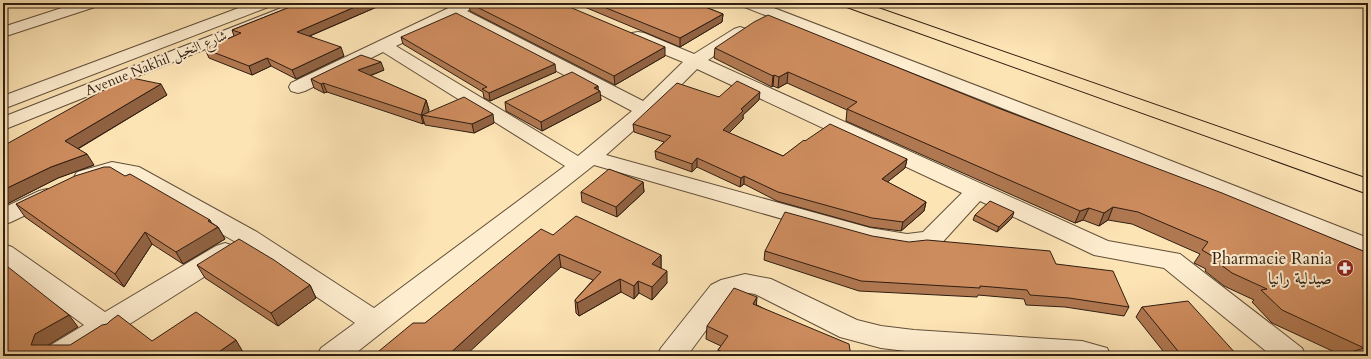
<svg xmlns="http://www.w3.org/2000/svg" width="1371" height="359" viewBox="0 0 1371 359" font-family="Cardo,Amiri,serif">
<style>
.lines{fill:none;stroke-linecap:round;stroke-linejoin:round}
.minor-casing{stroke:#624f3a;stroke-width:2}
.tertiary-casing{stroke:#624f3a;stroke-width:2}
.primary-casing{stroke:#2f1d11;stroke-width:2}
.minor{fill:#feedcf;fill-rule:evenodd}
.tertiary{fill:#feedcf;fill-rule:evenodd}
.primary{fill:#fde4b5;fill-rule:evenodd}
.wall{fill:#b07851;stroke:#2f1d11}
.shaded-wall{fill:#906242;stroke:#2f1d11}
.building{fill:#cd8c5e;stroke:#2f1d11}
.labels{text-anchor:middle;dominant-baseline:central;stroke-width:4;stroke-linejoin:round;paint-order:stroke}
.far-street-label{font-size:14px;fill:#2f1d11;stroke:#feedcf}
.poi-label{font-size:17px;fill:#2f1d11;stroke:#feedcf;text-anchor:end}
</style>
<rect width="100%" height="100%" fill="#fde4b5"/>
<filter id="stains"><feTurbulence type="fractalNoise" baseFrequency=".005" numOctaves="4"/><feColorMatrix values="0 0 0 0 .2 0 0 0 0 .09 0 0 0 0 .02 0 0 0 .5 -.17"/></filter>
<radialGradient id="worn" r=".72"><stop offset=".6" stop-color="#630" stop-opacity="0"/><stop offset="1" stop-color="#630" stop-opacity=".3"/></radialGradient>
<g class="lines">
<defs>
<path id="minor" d="M 77,3 L 101,3 L 98,6 L 3,37 L 3,27 Z
M 459,3 L 476,3 L 474,7 L 467,11 L 643,101 L 683,62 L 632,41 L 630,37 L 632,33 L 638,32 L 644,33 L 694,54 L 734,29 L 740,27 L 746,29 L 748,32 L 746,35 L 708,60 L 1108,241 L 1180,254 L 1302,348 L 1306,356 L 1272,356 L 1164,268 L 1094,255 L 980,201 L 939,246 L 907,250 L 870,244 L 594,165 L 352,356 L 317,356 L 321,348 L 355,323 L 239,244 L 125,178 L 113,176 L 85,184 L 77,182 L 74,177 L 77,172 L 112,162 L 139,167 L 257,232 L 374,308 L 565,166 L 383,52 L 305,91 L 298,93 L 291,91 L 289,87 L 291,83 ZM 455,17 L 632,111 L 578,156 L 396,46 ZM 697,69 L 962,193 L 923,232 L 907,234 L 870,228 L 606,155 L 652,114 Z
M 739,3 L 761,3 L 1110,137 L 1368,238 L 1368,255 L 1096,145 L 742,6 Z
M 47,189 L 55,191 L 58,196 L 55,201 L 11,222 L 3,225 L 3,208 L 39,191 Z
M 225,243 L 234,246 L 237,252 L 234,258 L 117,332 L 116,335 L 110,336 L 79,356 L 42,356 L 46,348 L 84,325 L 3,266 L 3,244 L 12,247 L 105,312 L 216,246 Z
M 745,274 L 771,279 L 857,320 L 881,326 L 914,330 L 1082,341 L 1107,348 L 1111,356 L 972,356 L 914,352 L 881,348 L 840,337 L 755,294 C 745,292 738,293 729,299 L 687,356 L 657,356 L 661,348 L 711,285 L 721,280 Z"/>
<path id="tertiary" d="M 252,3 L 274,3 L 271,6 L 3,109 L 3,96 Z
M 294,3 L 316,3 L 313,6 L 3,130 L 3,117 Z"/>
<path id="primary" d="M 841,3 L 864,3 L 1368,179 L 1368,194 L 844,6 Z"/>
</defs>
<!-- minor casing -->
<use href="#minor" class="minor-casing"/>
<!-- tertiary casing -->
<use href="#tertiary" class="tertiary-casing"/>
<!-- primary casing -->
<use href="#primary" class="primary-casing"/>
<!-- minor -->
<use href="#minor" class="minor"/>
<!-- tertiary -->
<use href="#tertiary" class="tertiary"/>
<!-- primary -->
<use href="#primary" class="primary"/>
</g>
<!-- wall -->
<path class="wall" d="M 300,3 L 386,3 L 310,36 L 344,56 L 296,79 L 271,66 L 252,75 L 209,58 L 205,49 L 234,36 L 232,30 Z
M 430,3 L 456,3 L 445,8 Z
M 469,3 L 665,56 L 615,85 L 470,11 Z
M 575,3 L 703,3 L 703,6 L 723,14 L 722,22 L 680,47 Z
M 401,37 L 556,72 L 490,101 L 484,98 L 483,92 L 403,44 Z
M 715,48 L 998,108 L 1368,253 L 1368,356 L 1341,355 L 1272,323 L 1252,302 L 1254,300 L 1224,286 L 1205,271 L 1206,269 L 1194,263 L 1200,254 L 1132,224 L 1108,220 L 1099,226 L 1083,220 L 1075,223 L 846,121 L 847,110 L 787,83 L 778,88 L 773,86 L 772,87 L 714,58 Z
M 384,70 L 370,76 L 426,100 L 429,110 L 427,113 L 494,123 L 474,133 L 425,125 L 424,122 L 423,124 L 327,92 L 324,93 L 314,88 L 311,79 Z
M 598,86 L 598,90 L 601,100 L 542,131 L 506,111 L 505,102 Z
M 167,95 L 78,149 L 94,165 L 58,178 L 7,204 L 3,201 L 3,146 Z
M 719,97 L 759,100 L 743,115 L 743,119 L 729,133 L 783,156 L 805,141 L 907,159 L 905,168 L 887,182 L 926,202 L 924,211 L 901,231 L 870,227 L 777,201 L 744,184 L 740,187 L 697,167 L 692,172 L 656,159 L 655,151 L 664,142 L 634,132 L 633,124 Z
M 643,182 L 644,192 L 617,217 L 582,202 L 581,192 Z
M 16,204 L 212,223 L 218,227 L 225,239 L 183,264 L 152,244 L 124,287 L 25,217 Z
M 975,215 L 1012,218 L 997,232 L 973,220 Z
M 553,235 L 661,255 L 661,268 L 667,283 L 652,300 L 639,293 L 634,299 L 621,292 L 579,316 L 576,313 L 575,300 L 593,280 L 561,267 L 425,323 Z
M 765,251 L 1056,264 L 1129,307 L 1124,316 L 1065,307 L 1026,305 L 1024,299 L 978,295 L 977,297 L 859,291 L 764,260 Z
M 197,265 L 310,285 L 316,298 L 278,326 L 205,278 Z
M 757,305 L 851,356 L 718,356 L 718,350 L 721,346 L 706,339 L 707,326 Z
M 1142,307 L 1238,356 L 1167,356 L 1136,317 Z"/>
<!-- shaded-wall -->
<path class="shaded-wall" d="M 364,3 L 386,3 L 300,40 L 297,32 Z
M 444,3 L 456,3 L 445,8 Z
M 694,3 L 703,3 L 703,6 Z
M 723,14 L 722,22 L 680,47 L 680,38 Z
M 341,47 L 344,56 L 296,79 L 292,70 Z
M 665,47 L 665,56 L 615,85 L 614,76 Z
M 267,58 L 271,66 L 252,75 L 249,66 Z
M 381,62 L 384,70 L 361,79 L 358,70 Z
M 555,64 L 556,72 L 490,101 L 489,93 Z
M 788,72 L 787,83 L 778,88 L 779,77 Z
M 774,75 L 773,86 L 772,87 L 773,76 Z
M 323,83 L 327,92 L 324,93 L 321,84 Z
M 161,84 L 167,95 L 72,152 L 65,141 Z
M 598,86 L 598,92 L 600,91 L 601,100 L 542,131 L 541,122 Z
M 760,92 L 759,100 L 743,115 L 743,119 L 723,139 L 723,130 L 741,109 Z
M 426,100 L 429,110 L 426,116 L 422,115 L 424,122 L 423,124 L 421,115 Z
M 493,114 L 494,123 L 474,133 L 472,124 Z
M 87,154 L 94,165 L 58,178 L 7,204 L 3,199 L 3,190 L 51,167 Z
M 697,158 L 697,167 L 692,172 L 692,164 Z
M 907,159 L 905,168 L 880,188 L 882,179 Z
M 744,176 L 744,184 L 740,187 L 741,178 Z
M 643,182 L 644,192 L 617,217 L 616,207 Z
M 926,202 L 924,211 L 901,231 L 903,222 Z
M 1113,207 L 1108,220 L 1099,226 L 1104,213 Z
M 1089,208 L 1083,220 L 1075,223 L 1080,211 Z
M 1014,212 L 1012,218 L 997,232 L 999,227 Z
M 210,220 L 215,229 L 218,227 L 225,239 L 183,264 L 176,252 L 208,221 Z
M 145,232 L 152,244 L 124,287 L 115,274 Z
M 559,254 L 561,267 L 465,356 L 447,356 Z
M 661,255 L 661,268 L 652,276 L 652,264 Z
M 667,271 L 667,283 L 652,300 L 652,287 Z
M 620,279 L 621,292 L 579,316 L 577,303 Z
M 638,281 L 639,293 L 634,299 L 634,286 Z
M 310,285 L 316,298 L 278,326 L 271,313 Z
M 757,297 L 756,311 L 753,304 Z
M 69,315 L 78,327 L 45,347 L 31,345 L 35,334 Z
M 236,340 L 243,352 L 237,356 L 213,356 Z"/>
<!-- building -->
<path class="building" d="M 300,3 L 364,3 L 297,32 L 341,47 L 292,70 L 267,58 L 249,66 L 205,49 L 241,33 L 232,30 Z
M 469,3 L 560,3 L 665,47 L 614,76 Z
M 594,3 L 695,3 L 723,14 L 680,38 Z
M 456,13 L 555,64 L 489,93 L 482,89 L 487,87 L 401,37 Z
M 768,15 L 998,108 L 1222,193 L 1368,253 L 1368,356 L 1338,356 L 1364,348 L 1282,310 L 1261,290 L 1267,289 L 1232,273 L 1213,259 L 1214,257 L 1202,250 L 1208,242 L 1138,212 L 1113,207 L 1104,213 L 1089,208 L 1080,211 L 847,109 L 857,102 L 788,72 L 779,77 L 774,75 L 773,76 L 715,48 L 754,22 Z
M 361,55 L 381,62 L 358,70 L 426,100 L 421,115 L 323,83 L 321,84 L 311,79 Z
M 572,72 L 598,86 L 594,88 L 600,91 L 541,122 L 505,102 Z
M 127,77 L 161,84 L 65,141 L 87,154 L 51,167 L 3,190 L 3,146 Z
M 737,81 L 760,92 L 741,109 L 743,111 L 723,130 L 783,156 L 804,140 L 805,141 L 830,124 L 907,159 L 882,179 L 926,202 L 903,222 L 872,218 L 778,192 L 744,176 L 741,178 L 697,158 L 692,164 L 655,151 L 671,136 L 633,124 L 677,83 L 719,97 Z
M 464,97 L 493,114 L 472,124 L 422,115 Z
M 104,167 L 110,167 L 125,176 L 130,174 L 210,220 L 208,221 L 218,227 L 176,252 L 145,232 L 115,274 L 16,204 L 75,176 Z
M 609,169 L 643,182 L 616,207 L 581,192 Z
M 990,201 L 1014,212 L 999,227 L 975,215 Z
M 785,212 L 872,236 L 909,242 L 927,240 L 1050,251 L 1056,264 L 1113,271 L 1129,307 L 1069,298 L 1030,295 L 1027,290 L 980,286 L 980,288 L 861,281 L 765,251 Z
M 576,216 L 661,255 L 652,264 L 667,271 L 652,287 L 638,281 L 634,286 L 620,279 L 577,303 L 575,300 L 601,272 L 559,254 L 447,356 L 373,356 L 413,323 L 425,323 L 541,229 L 553,235 Z
M 239,239 L 274,260 L 310,285 L 271,313 L 197,265 Z
M 3,263 L 69,315 L 35,334 L 31,345 L 70,345 L 102,325 L 107,324 L 110,321 L 118,315 L 152,341 L 196,312 L 236,340 L 213,356 L 3,356 Z
M 734,288 L 757,297 L 753,304 L 849,344 L 851,356 L 731,356 L 718,350 L 728,336 L 707,326 Z
M 1188,301 L 1238,356 L 1182,356 L 1142,307 Z
M 916,353 L 951,356 L 916,356 Z"/>
<!-- icons -->
<defs>
<symbol id="pharmacy-disc" viewBox="-11 -11 22 22"><circle r="9.5" fill="#8f2418" stroke="#feedcf"/><path d="M-2-6h4v4h4v4h-4v4h-4v-4h-4v-4h4Z" fill="#fff"/></symbol>
</defs>
<g fill-rule="evenodd">
<use href="#pharmacy-disc" x="1335" y="258" width="20" height="20"/>
</g>
<g class="labels">
<!-- far-street labels -->
<g class="far-street-label">
<text transform="translate(156 63) rotate(-22)">Avenue Nakhil شارع النخيل</text>
</g>
<!-- poi labels -->
<g class="poi-label">
<text x="1332" y="258">Pharmacie Rania<tspan x="1332" dy="20">صيدلية رانيا</tspan></text>
</g>
</g>
<!-- margin -->
<rect width="1371" height="359" fill="none" stroke="#fde4b5" stroke-width="16"/>
<rect x="4" y="4" width="1363" height="351" fill="none" stroke="#2f1d11" stroke-width="2"/>
<rect x="8" y="8" width="1355" height="343" fill="none" stroke="#2f1d11"/>
<rect width="100%" height="100%" filter="url(#stains)"/>
<rect width="100%" height="100%" fill="url(#worn)"/>
</svg>
